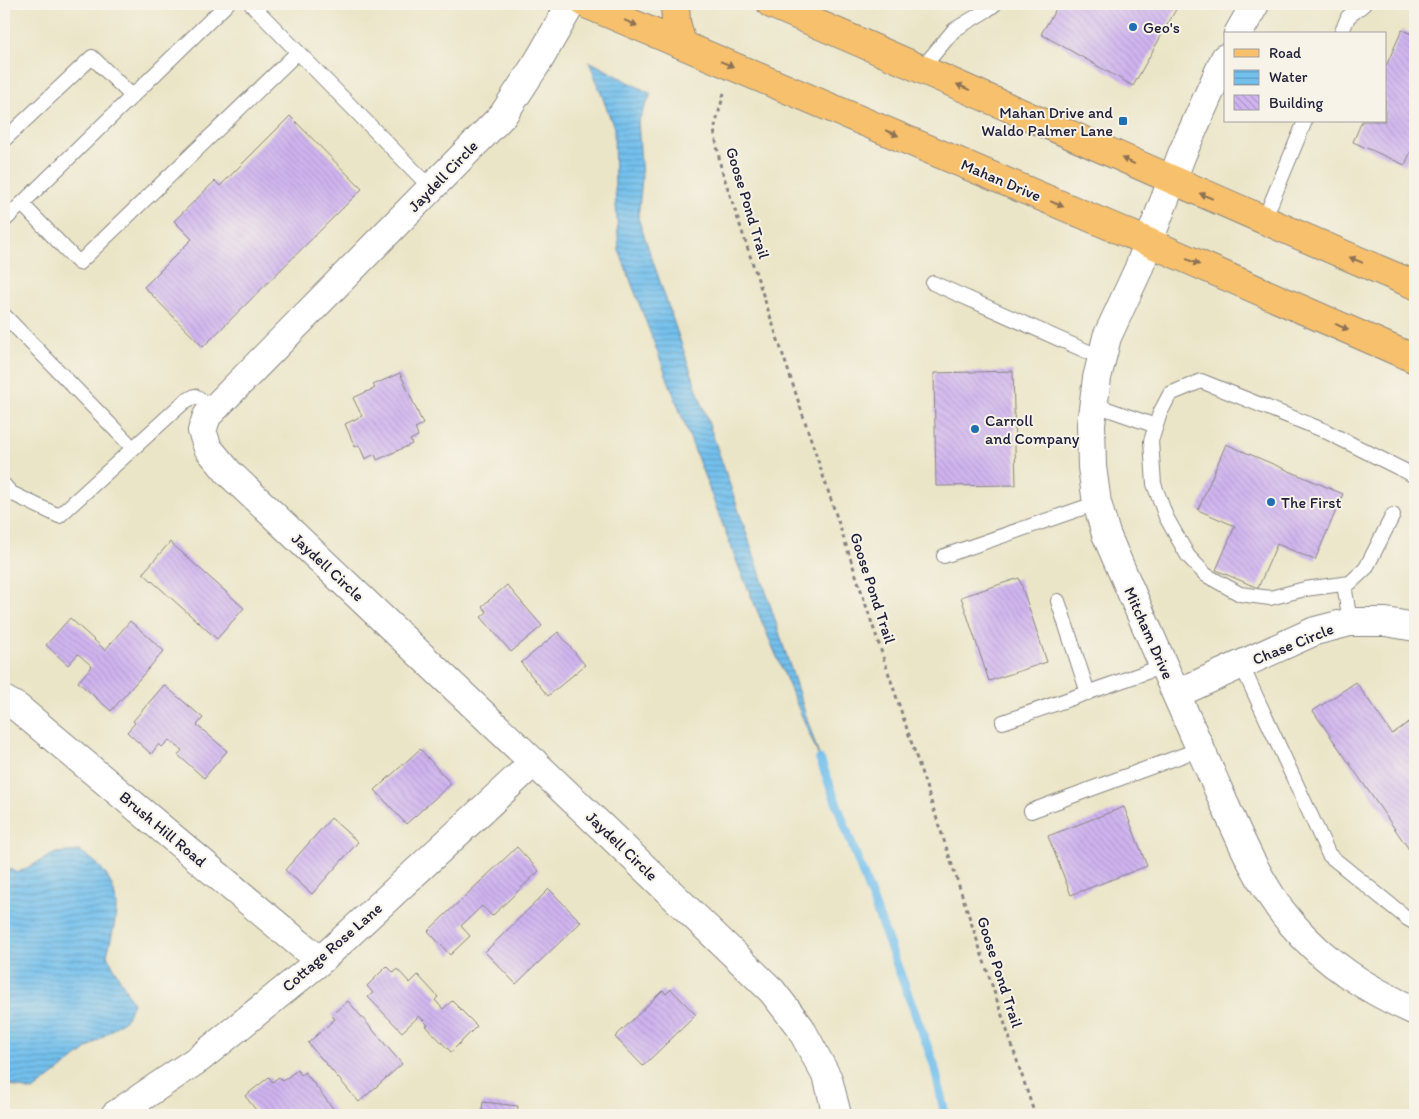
<svg xmlns="http://www.w3.org/2000/svg" width="1419" height="1119" viewBox="0 0 1419 1119" font-family="Itim,sans-serif">
<style>
.water{fill:url(#water-rules);stroke:#4a7194}
.lines{fill:none;stroke-linecap:round;stroke-linejoin:round}
.stream{stroke:#73c0ed;stroke-width:9}
.building{fill:url(#building-back-hatch)}
.service-casing{stroke:#868482;stroke-width:16}
.minor-casing{stroke:#868482;stroke-width:30}
.primary-casing{stroke:#868482;stroke-width:30}
.path{stroke:#868482;stroke-width:3;stroke-dasharray:4 4;stroke-linecap:butt}
.service{stroke:#fff;stroke-width:14}
.minor{stroke:#fff;stroke-width:28}
.primary{stroke:#f7c06c;stroke-width:28}
.oneway{fill:#8c7154}
.poi-dot{fill:#1f6fb2;stroke:#f7f3e8;stroke-width:2}
.labels{text-anchor:middle;dominant-baseline:central;stroke-width:4;stroke-linejoin:round;paint-order:stroke}
.poi-label{font-size:16px;fill:#22223b;stroke:#f7f3e8;text-anchor:start}
.street-label{font-size:16px;fill:#22223b;stroke:#f7f3e8}
</style>
<defs>
<pattern id="water-rules" width="6" height="5" patternUnits="userSpaceOnUse" patternTransform="scale(1.25)"><rect width="6" height="5" fill="#73c0ed"/><path d="M0 2.5h6" fill="none" stroke="#5e9cc1"/></pattern>
<pattern id="building-back-hatch" width="6" height="6" patternUnits="userSpaceOnUse" patternTransform="scale(1.25)"><rect width="6" height="6" fill="#cfb3ef"/><path d="M-1 5l2 2M0 0l6 6M5-1l2 2" fill="none" stroke="#b19ace"/></pattern>
</defs>
<rect width="100%" height="100%" fill="#f7f3e8"/>
<filter id="ink" filterUnits="userSpaceOnUse"><feTurbulence type="fractalNoise" baseFrequency=".02" numOctaves="2"/><feDisplacementMap in="SourceGraphic" scale="10" xChannelSelector="R" yChannelSelector="G"/><feConvolveMatrix kernelMatrix="1 2 1 2 8 2 1 2 1" color-interpolation-filters="sRGB"/></filter>
<filter id="wash" filterUnits="userSpaceOnUse"><feTurbulence type="fractalNoise" baseFrequency=".0096" numOctaves="4" result="noise"/><feDisplacementMap in="SourceGraphic" scale="20" xChannelSelector="R" yChannelSelector="G"/><feGaussianBlur stdDeviation="1.12" result="paint"/><feColorMatrix in="noise" values="0 0 0 0 0 0 0 0 0 0 0 0 0 0 0 0 0 1.4 0 .05"/><feComposite in="paint" operator="in"/></filter>
<g filter="url(#wash)">
<rect width="100%" height="100%" fill="#ebe5c8"/>
<!-- water -->
<path class="water" d="M 589,61 L 651,94 L 638,122 L 642,178 L 638,218 L 756,561 L 820,759 L 738,565 L 619,250 L 615,189 L 614,128 Z
M 80,851 C 87,856 96,862 101,868 C 125,899 115,921 107,955 L 133,1003 L 127,1018 L 33,1091 L 4,1084 L 4,866 L 17,873 L 56,853 Z"/>
<g class="lines">
<!-- stream -->
<path class="stream" d="M 820,759 L 934,1064 L 945,1115"/>
</g>
<g id="blocks">
<!-- building -->
<path class="building" d="M 1059,4 L 1179,4 L 1133,86 L 1041,34 Z
M 1402,30 L 1415,35 L 1415,142 L 1405,165 L 1353,142 L 1362,121 L 1385,121 L 1385,68 Z
M 290,116 L 362,189 L 203,347 L 144,287 L 192,239 L 174,221 L 215,181 L 220,186 Z
M 1013,371 L 1016,485 L 936,486 L 934,373 Z
M 400,373 L 423,424 L 415,428 L 418,436 L 410,440 L 412,444 L 377,460 L 375,454 L 365,459 L 359,445 L 355,447 L 345,424 L 362,416 L 353,398 L 375,388 L 373,385 Z
M 1226,444 L 1343,494 L 1315,560 L 1277,544 L 1258,588 L 1216,570 L 1235,526 L 1198,510 Z
M 170,542 L 244,608 L 217,639 L 143,573 Z
M 1019,578 L 1047,662 L 989,681 L 961,597 Z
M 507,585 L 542,626 L 511,652 L 481,617 L 487,612 L 482,606 Z
M 70,618 L 105,650 L 130,621 L 164,651 L 111,711 L 78,682 L 92,666 L 78,654 L 68,665 L 46,645 Z
M 558,632 L 585,665 L 548,696 L 521,663 Z
M 1356,682 L 1392,734 L 1415,718 L 1415,858 L 1313,711 Z
M 164,685 L 203,718 L 197,725 L 227,751 L 204,778 L 178,755 L 182,750 L 169,740 L 162,747 L 159,744 L 151,754 L 127,732 L 135,723 L 133,721 Z
M 420,749 L 451,784 L 406,824 L 375,790 Z
M 1124,807 L 1147,866 L 1071,895 L 1048,836 Z
M 331,818 L 358,842 L 312,894 L 285,870 Z
M 517,847 L 539,871 L 492,916 L 482,906 L 461,926 L 470,936 L 450,955 L 428,931 Z
M 549,889 L 581,922 L 516,984 L 485,952 Z
M 387,966 L 394,973 L 397,969 L 410,983 L 418,975 L 438,997 L 435,1000 L 443,1009 L 452,1001 L 477,1026 L 451,1052 L 426,1026 L 428,1025 L 419,1016 L 402,1032 L 368,997 L 373,993 L 367,986 Z
M 671,989 L 696,1015 L 643,1066 L 615,1037 L 663,990 L 666,994 Z
M 348,1001 L 402,1064 L 359,1102 L 308,1043 L 335,1019 L 331,1015 Z
M 297,1070 L 301,1075 L 305,1072 L 338,1115 L 260,1115 L 245,1096 L 269,1077 L 272,1082 L 279,1077 L 283,1081 Z
M 483,1102 L 518,1106 L 517,1115 L 481,1115 Z"/>
</g>
</g>
<g filter="url(#ink)">
<use href="#blocks" fill-opacity="0" stroke="#868482" stroke-width="1"/>
<g class="lines">
<defs>
<path id="service" d="M 251,4 L 431,188
M 1341,34 L 1348,17 L 1364,4
M 922,68 L 954,30 L 987,10 L 995,4
M 4,140 L 92,57 L 132,96
M 22,204 L 79,263 L 298,52
M 1264,220 L 1305,121
M 4,221 L 227,4
M 933,283 L 1102,358
M 4,315 L 133,448
M 1093,404 L 1156,426
M 4,485 L 11,493 L 59,516 L 184,402 L 195,396 L 215,408
M 1393,515 L 1366,568 L 1350,583 L 1305,589 L 1270,598 L 1240,594 L 1206,575 L 1188,556 L 1166,517 L 1154,484 L 1151,441 L 1160,413 L 1170,394 L 1201,381 L 1323,430 L 1415,476
M 944,556 L 1097,503
M 1344,584 L 1350,622
M 1058,601 L 1088,693
M 1241,664 L 1329,855 L 1408,919 L 1415,923
M 1003,722 L 1164,666
M 1031,811 L 1200,749"/>
<path id="minor" d="M 571,4 L 539,60 L 503,115 L 207,416 L 202,431 L 208,448 L 229,473 L 604,829 L 772,991 L 800,1027 L 828,1079 L 837,1115
M 1238,34 L 1255,4
M 1225,58 L 1182,154 L 1138,270 L 1107,337 L 1097,378 L 1091,424 L 1092,467 L 1097,503 L 1106,534 C 1139,611 1173,687 1207,764 C 1230,815 1255,882 1292,924 C 1326,964 1368,990 1415,1011
M 1176,694 L 1315,631 L 1350,622 L 1386,622 L 1415,627
M 4,700 L 18,708 L 320,961
M 115,1115 L 200,1058 L 320,961 L 534,762"/>
<path id="primary" d="M 586,4 L 1148,242 L 1415,359
M 675,4 L 676,22 L 682,44
M 771,4 C 987,96 1200,194 1415,285"/>
</defs>
<!-- service casing -->
<use href="#service" class="service-casing"/>
<!-- minor casing -->
<use href="#minor" class="minor-casing"/>
<!-- primary casing -->
<use href="#primary" class="primary-casing"/>
<!-- path -->
<path class="path" d="M 724,93 L 714,130 L 721,168 L 1035,1115"/>
<!-- service -->
<use href="#service" class="service"/>
<!-- minor -->
<use href="#minor" class="minor"/>
<!-- primary -->
<use href="#primary" class="primary"/>
</g>
<!-- one-way arrows -->
<defs><path id="oneway-solid" d="M-6-.8H1V-3.2L6.5 0L1 3.2V.8H-6Z" transform="scale(1.25)"/></defs>
<g class="oneway">
<use href="#oneway-solid" transform="translate(631 23) rotate(23)"/>
<use href="#oneway-solid" transform="translate(727 64) rotate(23)"/>
<use href="#oneway-solid" transform="translate(963 87) rotate(-156)"/>
<use href="#oneway-solid" transform="translate(892 133) rotate(23)"/>
<use href="#oneway-solid" transform="translate(1128 161) rotate(-156)"/>
<use href="#oneway-solid" transform="translate(1206 196) rotate(-157)"/>
<use href="#oneway-solid" transform="translate(1057 204) rotate(23)"/>
<use href="#oneway-solid" transform="translate(1356 260) rotate(-157)"/>
<use href="#oneway-solid" transform="translate(1193 262) rotate(24)"/>
<use href="#oneway-solid" transform="translate(1342 327) rotate(24)"/>
</g>
</g>
<!-- markers -->
<g class="poi-dot">
<circle cx="1133" cy="27" r="5"/>
<rect x="1118" y="116" width="10" height="10" rx="2.5"/>
<circle cx="975" cy="429" r="5"/>
<circle cx="1271" cy="502" r="5"/>
</g>
<g class="labels">
<!-- poi labels -->
<g class="poi-label">
<text x="1143" y="27">Geo's</text>
<text x="1113" y="112" text-anchor="end">Mahan Drive and<tspan x="1113" dy="18">Waldo Palmer Lane</tspan></text>
<text x="985" y="420">Carroll<tspan x="985" dy="18">and Company</tspan></text>
<text x="1281" y="502">The First</text>
</g>
<!-- street labels -->
<g class="street-label">
<text transform="translate(443 176) rotate(-46)">Jaydell Circle</text>
<text transform="translate(1001 180) rotate(23)">Mahan Drive</text>
<text transform="translate(748 203) rotate(73)">Goose Pond Trail</text>
<text transform="translate(328 567) rotate(43)">Jaydell Circle</text>
<text transform="translate(873 588) rotate(72)">Goose Pond Trail</text>
<text transform="translate(1149 633) rotate(66)">Mitcham Drive</text>
<text transform="translate(1293 644) rotate(-22)">Chase Circle</text>
<text transform="translate(163 829) rotate(40)">Brush Hill Road</text>
<text transform="translate(622 846) rotate(44)">Jaydell Circle</text>
<text transform="translate(332 947) rotate(-41)">Cottage Rose Lane</text>
<text transform="translate(1000 972) rotate(72)">Goose Pond Trail</text>
</g>
</g>
<!-- margin -->
<rect width="1419" height="1119" fill="none" stroke="#f7f3e8" stroke-width="20"/>
<!-- legend -->
<rect x="1224" y="32" width="162" height="90" fill="#f7f3e8" stroke="#a29fa3"/>
<rect x="1234" y="49" width="25" height="8" fill="#f7c06c" stroke="#a29fa3"/>
<text x="1269" y="58" font-size="15" fill="#22223b">Road</text>
<rect x="1234" y="70" width="25" height="15" fill="url(#water-rules)" stroke="#a29fa3"/>
<text x="1269" y="82" font-size="15" fill="#22223b">Water</text>
<rect x="1234" y="95" width="25" height="15" fill="url(#building-back-hatch)" stroke="#a29fa3"/>
<text x="1269" y="108" font-size="15" fill="#22223b">Building</text>
</svg>
